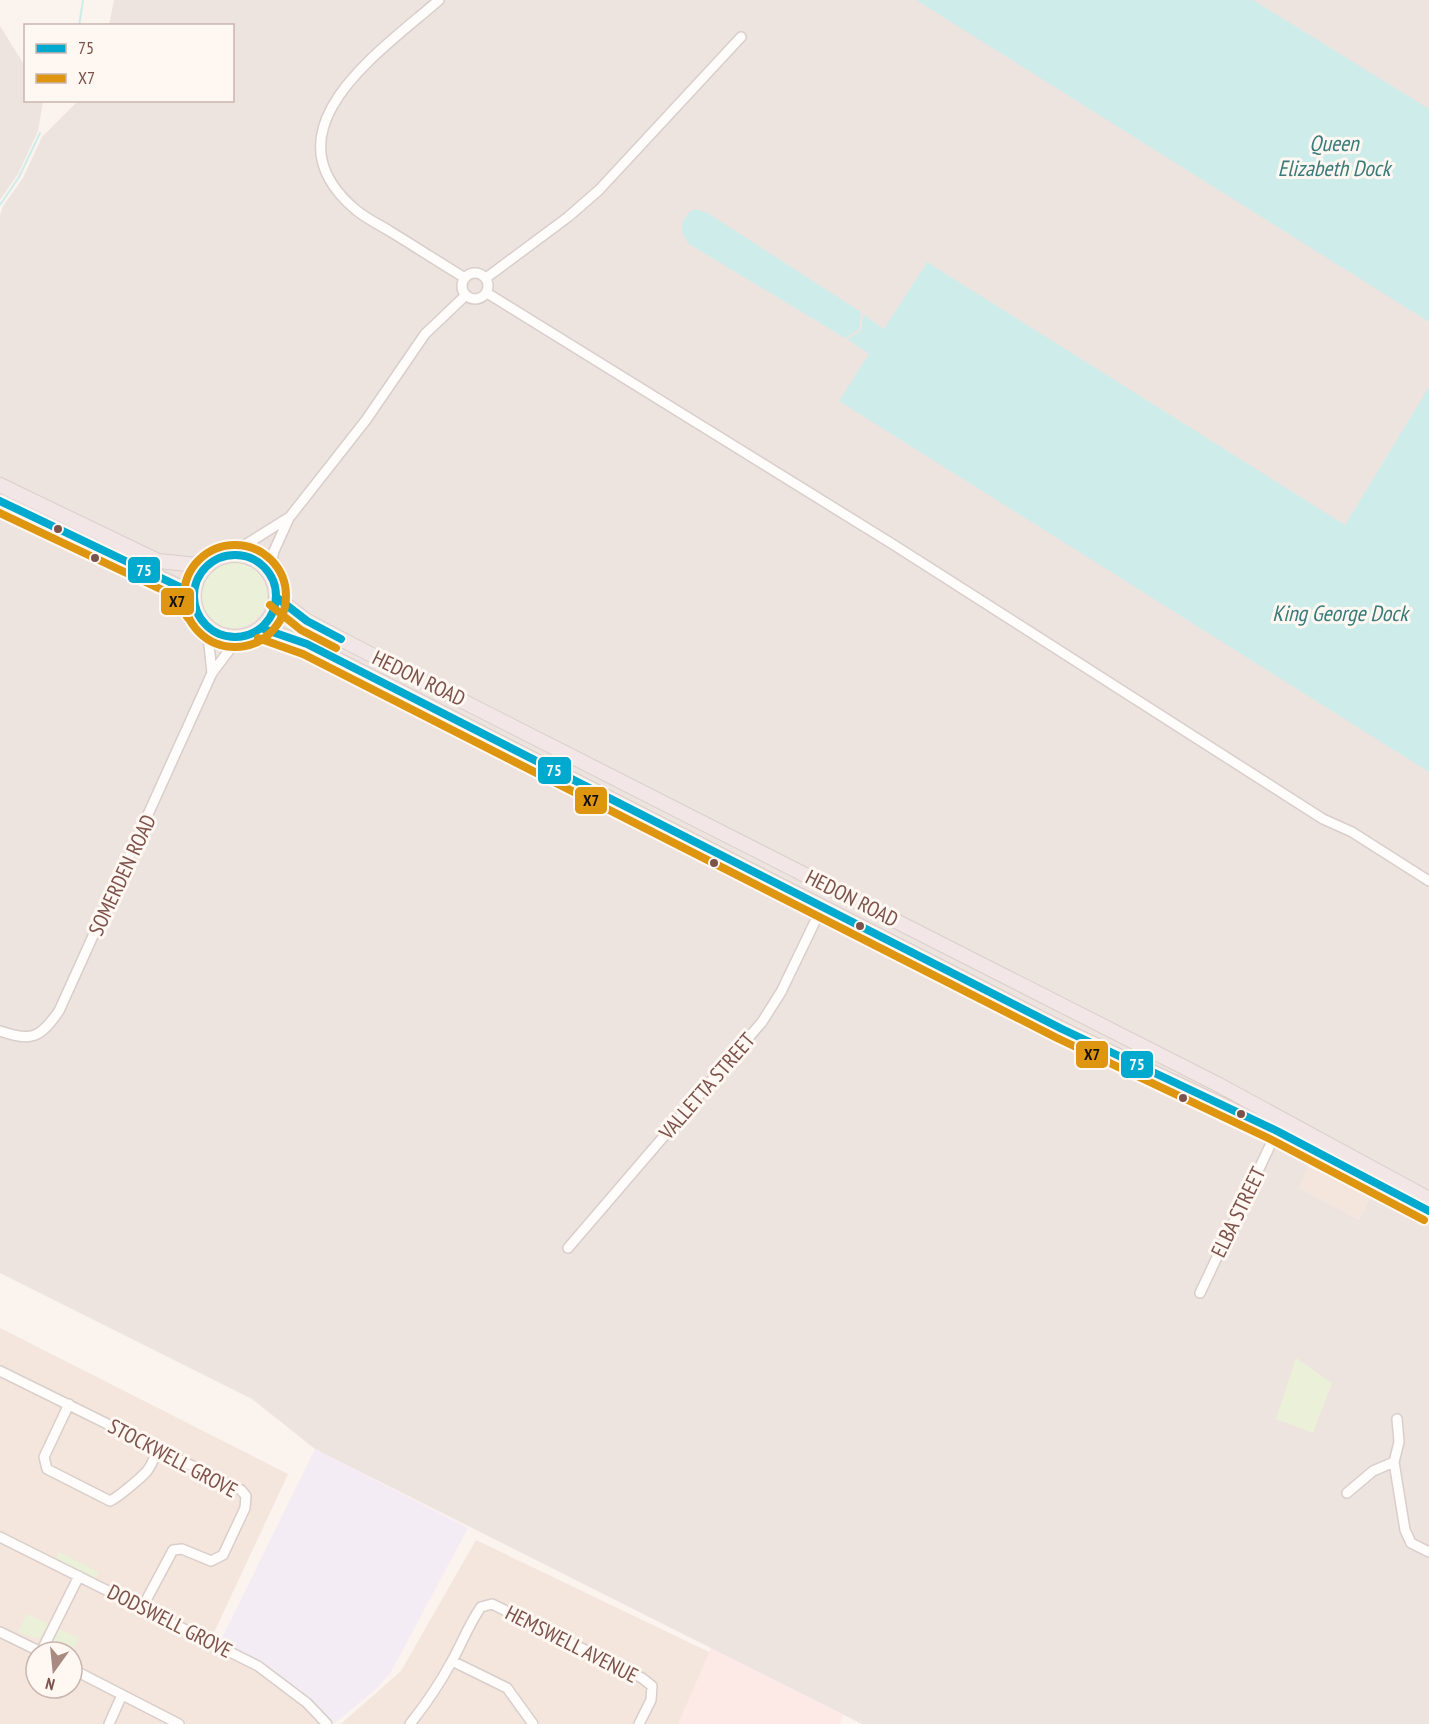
<svg xmlns="http://www.w3.org/2000/svg" width="1429" height="1724" viewBox="0 0 1429 1724" font-family="'PT Sans Narrow',sans-serif">
<style>
.residential{fill:#f4e6dd;fill-rule:evenodd}
.commercial{fill:#fde9e5}
.industrial{fill:#ede3df;fill-rule:evenodd}
.education{fill:#f4ecf5}
.green{fill:#ebf0d8}
.water{fill:#ceedea}
.lines{fill:none;stroke-linecap:round;stroke-linejoin:round}
.stream{stroke:#ceedea;stroke-width:2}
.minor-casing{stroke:#d9ceca;stroke-width:12}
.highway-casing{stroke:#dbceca;stroke-width:16}
.minor{stroke:#fefdfc;stroke-width:9}
.highway{stroke:#f2e7e6;stroke-width:14}
.bus-1-casing{stroke:#fff7f2;stroke-width:12}
.bus-2-casing{stroke:#fff7f2;stroke-width:12}
.bus-1{stroke:#00a9ce;stroke-width:8}
.bus-2{stroke:#de950f;stroke-width:8}
.bus-dot{fill:#7c524a;stroke:#fff7f2;stroke-width:2}
.labels{text-anchor:middle;dominant-baseline:central;stroke-width:6;stroke-linejoin:round;paint-order:stroke}
.street-label{font-size:21px;fill:#7c524a;stroke:#fff7f2}
.water-label{font-size:22px;font-style:italic;fill:#387b79;stroke:#fff7f2}
.line-badge{stroke:#fff7f2;stroke-width:2}
.badge-label{font-size:16px;text-anchor:middle;font-weight:bold;fill:#fff}
.pale-badge-label{font-size:16px;text-anchor:middle;font-weight:bold;fill:#111}
</style>
<rect width="100%" height="100%" fill="#faf3ee"/>
<!-- residential -->
<path class="residential" d="M 1307,1166 L 1371,1196 L 1359,1220 L 1297,1188 Z
M 0,1328 L 288,1474 L 210,1641 L 295,1690 L 332,1724 L 0,1724 ZM 36,1652 L 72,1652 L 72,1688 L 36,1688 Z
M 476,1540 L 711,1653 L 680,1724 L 341,1724 L 401,1671 Z"/>
<!-- commercial -->
<path class="commercial" d="M 711,1648 L 843,1715 L 840,1724 L 678,1724 Z"/>
<!-- industrial -->
<path class="industrial" d="M 114,0 L 1429,0 L 1429,1724 L 862,1724 L 315,1449 L 252,1399 L 0,1273 L 0,215 L 3,206 L 23,178 L 42,137 L 78,101 L 232,100 L 232,26 L 109,25 ZM 1308,1166 L 1371,1196 L 1359,1220 L 1298,1188 Z
M 0,26 L 25,66 L 26,100 L 43,101 L 38,131 L 18,174 L 0,200 Z"/>
<!-- education -->
<path class="education" d="M 315,1449 L 468,1528 L 391,1672 L 376,1689 L 335,1723 L 298,1689 L 221,1640 Z"/>
<!-- green -->
<path class="green" d="M201 595a33 33 0 1 1 66 0a33 33 0 1 1-66 0Z
M 1296,1358 L 1332,1383 L 1313,1433 L 1276,1419 Z
M 59,1552 L 99,1572 L 95,1579 L 55,1559 Z
M 27,1614 L 49,1624 L 39,1639 L 18,1632 Z
M 59,1629 L 79,1638 L 72,1654 L 72,1652 L 60,1652 L 54,1648 L 53,1642 Z"/>
<!-- water -->
<path class="water" d="M 916,0 L 1253,0 L 1429,109 L 1429,322 Z
M 694,209 L 706,212 L 861,312 L 859,330 L 845,338 L 689,244 C 678,231 680,218 694,209 Z
M 927,262 L 1345,525 L 1429,387 L 1429,772 L 839,401 L 869,354 L 847,339 L 861,331 L 863,314 L 884,329 Z"/>
<g class="lines">
<!-- stream -->
<path class="stream" d="M 79,26 L 83,0
M 0,205 L 19,177 L 40,133"/>
<defs>
<path id="minor" d="M 439,0 C 381,51 261,130 356,210 C 367,219 380,225 391,232 C 416,247 440,263 465,278
M462 286a13 13 0 1 1 26 0a13 13 0 1 1-26 0Z
M 486,278 L 568,217 L 599,190 L 741,37
M 487,293 L 894,545 L 1323,819 L 1352,832 L 1429,881
M 229,555 L 288,518
M 269,573 L 274,551 L 289,518 L 366,420 L 425,334 L 466,295
M 207,626 L 212,673
M 0,1031 C 32,1042 40,1038 59,1011 L 212,673 L 240,636
M 568,1248 L 762,1022 L 781,992 L 822,907
M 1200,1293 L 1277,1131
M 0,1371 L 241,1490 L 246,1496 L 245,1508 L 223,1555 L 211,1561 L 182,1549 L 173,1550 L 142,1608
M 69,1404 L 44,1457 L 47,1469 L 110,1501 C 117,1498 141,1478 147,1471 C 152,1465 155,1456 158,1449
M 1394,1462 L 1399,1442 L 1397,1419
M 1347,1493 L 1373,1471 L 1394,1462 L 1405,1530 L 1411,1543 L 1429,1552
M 0,1537 L 258,1666 L 307,1703 L 327,1724
M 0,1632 L 41,1652
M 41,1652 L 79,1576
M 452,1661 L 507,1688 L 533,1724
M 72,1669 L 179,1724
M 109,1724 L 122,1695
M 410,1724 C 426,1704 440,1683 452,1661 C 462,1643 469,1624 481,1607 L 492,1604 L 642,1678 L 652,1686 L 651,1700 L 639,1724"/>
<path id="highway" d="M 0,485 L 158,561 L 207,566
M 0,501 L 180,587 L 194,607
M194 596a41 41 0 1 1 82 0a41 41 0 1 1-82 0Z
M 276,597 L 307,621 L 360,649 L 1219,1085 L 1429,1199
M 261,628 L 307,644 L 1062,1029 L 1277,1131 L 1429,1211"/>
</defs>
<!-- minor casing -->
<use href="#minor" class="minor-casing"/>
<!-- highway casing -->
<use href="#highway" class="highway-casing"/>
<!-- minor -->
<use href="#minor" class="minor"/>
<!-- highway -->
<use href="#highway" class="highway"/>
<defs>
<path id="bus-1" d="M 0,501 L 180,587 L 197,612
M194 596a41 41 0 1 1 82 0a41 41 0 1 1-82 0Z
M 276,597 L 307,621 L 341,639
M 261,628 L 307,644 L 1062,1029 L 1277,1131 L 1429,1211"/>
<path id="bus-2" d="M 0,513 L 173,595 L 188,618
M184 596a51 51 0 1 1 102 0a51 51 0 1 1-102 0Z
M 270,605 L 301,630 L 336,648
M 258,638 L 303,654 L 1057,1038 L 1272,1140 L 1424,1220"/>
</defs>
<!-- bus-1 casing -->
<use href="#bus-1" class="bus-1-casing"/>
<!-- bus-2 casing -->
<use href="#bus-2" class="bus-2-casing"/>
<!-- bus-1 -->
<use href="#bus-1" class="bus-1"/>
<!-- bus-2 -->
<use href="#bus-2" class="bus-2"/>
</g>
<!-- markers -->
<g class="bus-dot">
<circle cx="58" cy="529" r="5"/>
<circle cx="95" cy="558" r="5"/>
<circle cx="714" cy="863" r="5"/>
<circle cx="860" cy="926" r="5"/>
<circle cx="1183" cy="1098" r="5"/>
<circle cx="1241" cy="1114" r="5"/>
</g>
<g class="labels">
<!-- street labels -->
<g class="street-label">
<text transform="translate(419 678) rotate(26)">HEDON ROAD</text>
<text transform="translate(122 875) rotate(-65)">SOMERDEN ROAD</text>
<text transform="translate(852 898) rotate(27)">HEDON ROAD</text>
<text transform="translate(707 1086) rotate(-49)">VALLETTA STREET</text>
<text transform="translate(1238 1212) rotate(-64)">ELBA STREET</text>
<text transform="translate(173 1458) rotate(28)">STOCKWELL GROVE</text>
<text transform="translate(170 1621) rotate(27)">DODSWELL GROVE</text>
<text transform="translate(572 1644) rotate(27)">HEMSWELL AVENUE</text>
</g>
<!-- water labels -->
<g class="water-label">
<text x="1334" y="143">Queen<tspan x="1334" dy="25">Elizabeth Dock</tspan></text>
<text x="1340" y="613">King George Dock</text>
</g>
</g>
<g class="line-badge">
<rect x="127" y="556" width="34" height="28" rx="6" fill="#00a9ce"/>
<rect x="160" y="587" width="35" height="29" rx="6" fill="#de950f"/>
<rect x="537" y="756" width="35" height="29" rx="6" fill="#00a9ce"/>
<rect x="574" y="786" width="34" height="29" rx="6" fill="#de950f"/>
<rect x="1075" y="1040" width="34" height="29" rx="6" fill="#de950f"/>
<rect x="1120" y="1050" width="34" height="29" rx="6" fill="#00a9ce"/>
</g>
<g class="badge-label">
<text x="144" y="576">75</text>
<text x="554" y="776">75</text>
<text x="1137" y="1070">75</text>
</g>
<g class="pale-badge-label">
<text x="177" y="607">X7</text>
<text x="591" y="806">X7</text>
<text x="1092" y="1060">X7</text>
</g>
<!-- legend -->
<rect x="24" y="24" width="210" height="78" fill="#fff7f2" stroke="#cbb5af" stroke-width="1.5"/>
<rect x="36" y="44" width="30" height="9" fill="#00a9ce" stroke="#cbb5af" stroke-width="1.5"/>
<text x="78" y="54" font-size="18" fill="#7c524a">75</text>
<rect x="36" y="74" width="30" height="9" fill="#de950f" stroke="#cbb5af" stroke-width="1.5"/>
<text x="78" y="84" font-size="18" fill="#7c524a">X7</text>
<!-- north arrow -->
<g transform="translate(54 1670) rotate(195)"><circle r="28" fill="#fff7f2" stroke="#cbb5af" stroke-width="1.5"/>
<path d="M0-4.5L10 22L0 15L-10 22Z" fill="#a88a83"/>
<text y="-9" font-size="16" font-weight="bold" text-anchor="middle" fill="#7c524a">N</text>
</g>
</svg>
